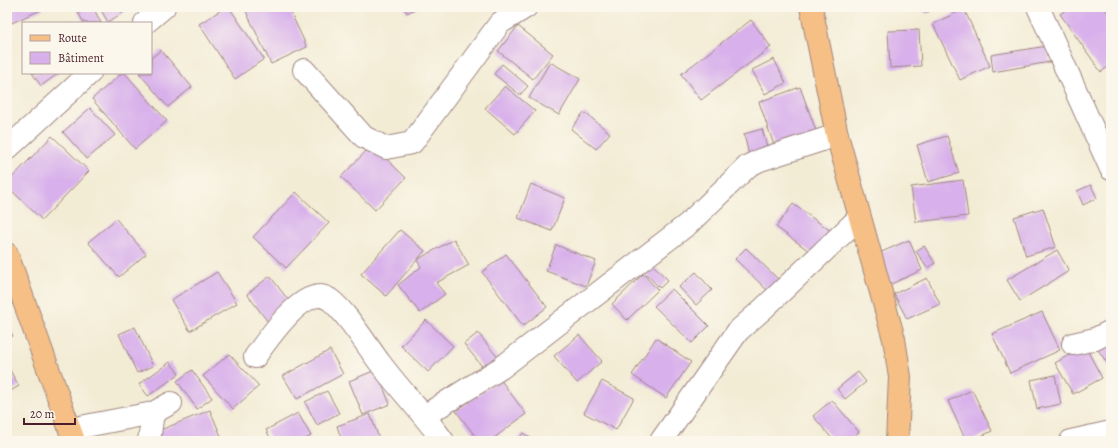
<svg xmlns="http://www.w3.org/2000/svg" width="1118" height="448" viewBox="0 0 1118 448" font-family="Alegreya,serif">
<style>
.building{fill:#d8b0eb}
.lines{fill:none;stroke-linecap:round;stroke-linejoin:round}
.minor-casing{stroke:#9e8680;stroke-width:24}
.major-casing{stroke:#9e8680;stroke-width:24}
.minor{stroke:#fff;stroke-width:22}
.major{stroke:#f5bf86;stroke-width:22}
</style>
<rect width="100%" height="100%" fill="#fbf7ec"/>
<filter id="ink" filterUnits="userSpaceOnUse"><feTurbulence type="fractalNoise" baseFrequency=".025" numOctaves="2"/><feDisplacementMap in="SourceGraphic" scale="8" xChannelSelector="R" yChannelSelector="G"/><feConvolveMatrix kernelMatrix="1 2 1 2 8 2 1 2 1" color-interpolation-filters="sRGB"/></filter>
<filter id="wash" filterUnits="userSpaceOnUse"><feTurbulence type="fractalNoise" baseFrequency=".012" numOctaves="4" result="noise"/><feDisplacementMap in="SourceGraphic" scale="16" xChannelSelector="R" yChannelSelector="G"/><feGaussianBlur stdDeviation="0.9" result="paint"/><feColorMatrix in="noise" values="0 0 0 0 0 0 0 0 0 0 0 0 0 0 0 0 0 1.4 0 .05"/><feComposite in="paint" operator="in"/></filter>
<g filter="url(#wash)">
<rect width="100%" height="100%" fill="#f3ecd5"/>
<g id="blocks">
<!-- building -->
<path class="building" d="M 7,7 L 42,7 L 43,9 L 7,25 Z
M 75,7 L 93,7 L 101,23 L 84,23 Z
M 99,7 L 132,7 L 108,22 Z
M 226,7 L 229,7 L 264,59 L 235,79 L 199,24 Z
M 244,7 L 288,7 L 307,47 L 271,64 Z
M 404,7 L 419,7 L 407,13 Z
M 920,7 L 934,7 L 926,14 Z
M 1070,7 L 1104,7 L 1111,17 L 1111,65 L 1101,72 L 1060,14 Z
M 964,9 L 990,66 L 960,80 L 933,24 Z
M 751,20 L 771,47 L 701,100 L 681,74 Z
M 518,26 L 553,54 L 533,79 L 498,51 Z
M 919,30 L 921,66 L 890,68 L 888,31 Z
M 1047,46 L 1050,62 L 993,72 L 991,55 Z
M 161,50 L 192,87 L 168,107 L 139,73 L 151,73 L 151,58 Z
M 774,59 L 786,83 L 765,94 L 752,70 Z
M 550,62 L 580,79 L 559,115 L 529,98 Z
M 502,64 L 528,86 L 520,95 L 494,74 Z
M 32,73 L 59,73 L 41,86 Z
M 122,73 L 125,73 L 167,121 L 135,149 L 92,99 Z
M 505,86 L 535,111 L 515,134 L 485,108 Z
M 800,87 L 818,136 L 776,151 L 759,102 Z
M 90,108 L 115,135 L 87,159 L 63,132 Z
M 584,112 L 610,133 L 596,149 L 571,129 Z
M 762,129 L 768,150 L 749,155 L 744,134 Z
M 52,136 L 89,171 L 42,220 L 7,186 L 7,183 Z
M 947,136 L 959,173 L 928,182 L 917,145 Z
M 372,145 L 406,178 L 375,210 L 341,177 Z
M 963,180 L 968,216 L 916,222 L 911,187 Z
M 531,184 L 565,198 L 552,231 L 518,218 Z
M 1091,185 L 1097,198 L 1083,205 L 1077,191 Z
M 296,192 L 329,223 L 286,268 L 253,237 Z
M 793,204 L 832,232 L 816,256 L 776,227 Z
M 1043,208 L 1056,247 L 1026,256 L 1014,217 Z
M 116,219 L 146,254 L 119,277 L 88,242 Z
M 400,230 L 425,251 L 417,260 L 454,239 L 469,265 L 436,283 L 445,294 L 420,313 L 398,285 L 421,267 L 417,260 L 386,296 L 361,274 Z
M 909,240 L 922,270 L 891,284 L 877,254 Z
M 556,245 L 596,261 L 586,286 L 546,271 Z
M 924,246 L 935,263 L 927,268 L 916,251 Z
M 746,248 L 780,281 L 769,292 L 735,259 Z
M 1057,250 L 1069,271 L 1020,301 L 1007,280 Z
M 506,254 L 547,307 L 523,326 L 482,272 Z
M 652,264 L 668,280 L 660,288 L 644,272 Z
M 217,272 L 237,303 L 190,331 L 171,300 Z
M 696,272 L 712,290 L 696,305 L 679,287 Z
M 643,274 L 658,290 L 627,320 L 612,304 Z
M 270,276 L 292,305 L 268,322 L 247,294 Z
M 927,278 L 940,304 L 907,319 L 894,294 Z
M 672,289 L 709,326 L 692,343 L 654,306 Z
M 1042,312 L 1060,350 L 1010,373 L 992,334 Z
M 426,320 L 453,346 L 428,372 L 401,346 Z
M 7,326 L 13,336 L 7,339 Z
M 135,327 L 153,366 L 137,373 L 119,334 Z
M 478,333 L 499,359 L 485,370 L 464,344 Z
M 579,335 L 602,361 L 577,383 L 554,356 Z
M 1111,335 L 1111,369 L 1095,345 Z
M 656,338 L 691,362 L 666,398 L 632,375 Z
M 1085,346 L 1102,378 L 1073,394 L 1055,363 Z
M 330,350 L 343,374 L 297,399 L 283,376 Z
M 229,354 L 259,386 L 233,409 L 203,376 Z
M 170,362 L 179,374 L 148,396 L 139,384 Z
M 7,365 L 19,386 L 7,393 Z
M 192,370 L 212,398 L 197,409 L 177,381 Z
M 376,370 L 390,404 L 363,415 L 349,381 Z
M 858,372 L 866,382 L 845,399 L 837,389 Z
M 1055,375 L 1061,404 L 1037,409 L 1031,380 Z
M 500,379 L 526,414 L 490,441 L 479,441 L 456,411 Z
M 602,381 L 634,398 L 616,430 L 584,413 Z
M 972,390 L 992,431 L 971,441 L 966,441 L 948,401 Z
M 327,391 L 339,413 L 317,425 L 305,402 Z
M 832,400 L 859,432 L 848,441 L 834,441 L 813,416 Z
M 210,410 L 223,441 L 156,441 L 153,433 Z
M 298,413 L 311,436 L 302,441 L 272,441 L 266,430 Z
M 370,414 L 380,441 L 342,441 L 337,426 Z
M 523,433 L 535,441 L 517,441 Z"/>
</g>
</g>
<g filter="url(#ink)">
<use href="#blocks" fill-opacity="0" stroke="#9e8680" stroke-width="1"/>
<g class="lines">
<defs>
<path id="minor" d="M 1038,7 L 1111,169
M 145,23 L 164,7
M 304,70 L 364,137 L 386,148 L 412,143 L 500,23 L 526,7
M 7,149 L 90,73
M 1073,344 L 1095,339 L 1111,331
M 255,357 C 267,340 297,296 320,296 C 322,296 327,298 329,299 C 346,311 367,346 380,363 C 400,390 424,414 443,441
M 424,416 L 501,368 L 688,224 L 748,166 L 760,160 L 837,135
M 70,429 L 153,413 L 171,403
M 149,441 L 153,413
M 661,441 L 738,331 L 764,308 L 859,218
M 1071,441 L 1111,432"/>
<path id="major" d="M 811,7 L 837,135 L 894,339 L 900,377 L 897,441
M 7,254 L 74,441"/>
</defs>
<!-- minor casing -->
<use href="#minor" class="minor-casing"/>
<!-- major casing -->
<use href="#major" class="major-casing"/>
<!-- minor -->
<use href="#minor" class="minor"/>
<!-- major -->
<use href="#major" class="major"/>
</g>
</g>
<!-- margin -->
<rect width="1118" height="448" fill="none" stroke="#fbf7ec" stroke-width="24"/>
<!-- legend -->
<rect x="22" y="22" width="130" height="52" fill="#fbf7ec" stroke="#b4a19f"/>
<rect x="30" y="35" width="20" height="6" fill="#f5bf86" stroke="#b4a19f"/>
<text x="58" y="42" font-size="12" fill="#4a1f2b">Route</text>
<rect x="30" y="52" width="20" height="12" fill="#d8b0eb" stroke="#b4a19f"/>
<text x="58" y="62" font-size="12" fill="#4a1f2b">Bâtiment</text>
<!-- scale -->
<path d="M24 418v6h51v-6" fill="none" stroke="#4a1f2b" stroke-width="2"/>
<text x="30" y="418" font-size="12" fill="#4a1f2b" stroke="#fbf7ec" stroke-width="3" paint-order="stroke">20 m</text>
</svg>
